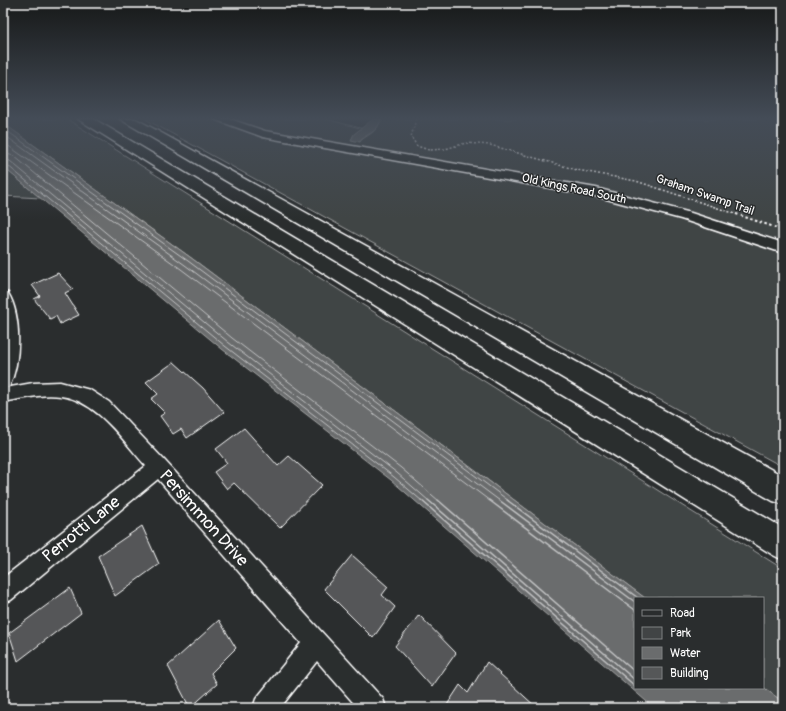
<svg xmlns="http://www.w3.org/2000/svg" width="786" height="711" viewBox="0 0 786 711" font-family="Pangolin,sans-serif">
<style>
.green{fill:#414445;stroke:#a0a2a2}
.water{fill:#6a6c6d;stroke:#a6a7a7}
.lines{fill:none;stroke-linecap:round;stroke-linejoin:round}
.shore-far1{stroke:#c3c4c5;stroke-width:1}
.shore{stroke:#c3c4c5;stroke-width:1.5}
.building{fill:#555758;stroke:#fff}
.minor-casing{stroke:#fff;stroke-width:3}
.tertiary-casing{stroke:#fff;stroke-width:3}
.motorway-casing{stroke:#fff;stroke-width:3}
.path-far1{stroke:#fff;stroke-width:1.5;stroke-dasharray:2 2;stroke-linecap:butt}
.path{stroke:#fff;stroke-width:2;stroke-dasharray:2.5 2.5;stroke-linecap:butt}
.minor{fill:#2a2d2e;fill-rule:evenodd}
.tertiary{fill:#2a2d2e;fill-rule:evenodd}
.motorway{fill:#2a2d2e;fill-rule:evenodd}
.labels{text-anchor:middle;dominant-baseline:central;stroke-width:3;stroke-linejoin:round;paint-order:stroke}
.far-street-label{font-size:12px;fill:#fff;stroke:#2a2d2e}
.near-street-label{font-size:17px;fill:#fff;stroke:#2a2d2e}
</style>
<rect width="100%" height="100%" fill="#2a2d2e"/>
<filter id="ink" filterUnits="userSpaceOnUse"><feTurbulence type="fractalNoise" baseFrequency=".025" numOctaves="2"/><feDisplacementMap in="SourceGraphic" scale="8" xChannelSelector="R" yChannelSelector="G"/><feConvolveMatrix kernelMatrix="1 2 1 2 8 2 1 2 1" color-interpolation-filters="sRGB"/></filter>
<g filter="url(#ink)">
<!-- green -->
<path class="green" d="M 3,119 L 67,119 L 783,569 L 783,702 L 763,687 L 763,598 L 645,598 L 190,257 L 3,123 Z
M 145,119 L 210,119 L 249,133 L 297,144 L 574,191 L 676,217 L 783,252 L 783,467 Z
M 227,119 L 326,119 L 364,129 L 357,132 L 361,140 C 370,134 378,131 381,119 L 783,119 L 783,245 L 683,212 L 271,133 Z
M 3,167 L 41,198 L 3,196 Z"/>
<!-- water -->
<path class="water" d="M 373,119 L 381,119 C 377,135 366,132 360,142 L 351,140 L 354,134 Z
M 3,123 L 190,257 L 645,598 L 635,598 L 635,688 L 763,687 L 783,702 L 783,708 L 654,708 L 391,480 L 222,349 L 3,167 Z"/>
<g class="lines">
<!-- shore-far1 -->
<path class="shore-far1" d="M 3,128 L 188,261 L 509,501
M 3,134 L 185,265 L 500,501
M 3,142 L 181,269 L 490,501
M 3,153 L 14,156 L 232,338 L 401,468 L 439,501
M 3,159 L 10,161 L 228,342 L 397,473 L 429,501
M 3,164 L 7,165 L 225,346 L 394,477 L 422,501"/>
<!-- shore -->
<path class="shore" d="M 421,500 L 635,686
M 428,500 L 635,680
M 438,500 L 635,672
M 489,500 L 635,610
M 499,500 L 635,602
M 507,500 L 638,598"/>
</g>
<!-- building -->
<path class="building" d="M 58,273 L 73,289 L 65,293 L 79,315 L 60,324 L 56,316 L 50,319 L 34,299 L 40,296 L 32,285 Z
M 174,362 L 203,388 L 224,412 L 187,438 L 181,429 L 173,434 L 160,416 L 165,413 L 151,399 L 158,394 L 146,382 Z
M 244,428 L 278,466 L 289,456 L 322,485 L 280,528 L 234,483 L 227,489 L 214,472 L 227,463 L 216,449 Z
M 142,526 L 159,564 L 115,596 L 98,556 Z
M 352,555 L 388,587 L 382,595 L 395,607 L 373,638 L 324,589 Z
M 70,588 L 81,613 L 18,661 L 9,633 Z
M 419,615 L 456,653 L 432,687 L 395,646 Z
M 219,620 L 236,648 L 211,673 L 217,684 L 190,708 L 168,666 Z
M 487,662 L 537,708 L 445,708 L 460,685 L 468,693 Z"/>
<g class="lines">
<defs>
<path id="minor" d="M 3,291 L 8,293 C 22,316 21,362 9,387 L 5,388 L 33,383 L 60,382 L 90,390 L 109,402 L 165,461 L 383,699 L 386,708 L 358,708 L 317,661 L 280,708 L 253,708 L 256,699 L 301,643 L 158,479 L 11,600 L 3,603 L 3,578 L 146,466 C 122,440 98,401 61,396 C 42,393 21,399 3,402 Z"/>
<path id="tertiary" d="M 214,119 L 230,119 L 265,131 L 596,188 L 691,213 L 783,243 L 783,253 L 681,219 L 595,196 L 263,137 Z"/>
<path id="motorway" d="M 78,119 L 94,119 L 783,528 L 783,560 L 773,555 Z
M 120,119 L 136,119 L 783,476 L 783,504 L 773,501 Z"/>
</defs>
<!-- minor casing -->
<use href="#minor" class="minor-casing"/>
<!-- tertiary casing -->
<use href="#tertiary" class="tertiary-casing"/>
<!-- motorway casing -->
<use href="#motorway" class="motorway-casing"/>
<!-- path-far1 -->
<path class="path-far1" d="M 416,119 L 411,137 L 417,146 L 429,150 L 445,149 L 466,143 L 490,145 L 577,170 L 636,181 L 739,215"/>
<!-- path -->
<path class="path" d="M 736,214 L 783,230"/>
<!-- minor -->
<use href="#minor" class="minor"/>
<!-- tertiary -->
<use href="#tertiary" class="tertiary"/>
<!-- motorway -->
<use href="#motorway" class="motorway"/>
</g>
</g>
<!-- sky -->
<linearGradient id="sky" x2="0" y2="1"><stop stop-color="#171919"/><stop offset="0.54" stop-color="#444c57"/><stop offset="1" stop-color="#444c57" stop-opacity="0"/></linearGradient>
<rect width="786" height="219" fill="url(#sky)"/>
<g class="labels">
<!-- far-street labels -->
<g class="far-street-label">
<text transform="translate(574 189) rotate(12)">Old Kings Road South</text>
<text transform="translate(705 195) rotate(19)">Graham Swamp Trail</text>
</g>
<!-- near-street labels -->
<g class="near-street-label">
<text transform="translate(204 518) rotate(48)">Persimmon Drive</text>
<text transform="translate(81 529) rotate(-39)">Perrotti Lane</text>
</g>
</g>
<!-- margin -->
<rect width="786" height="711" fill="none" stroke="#2a2d2e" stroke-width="16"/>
<rect x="8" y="8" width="770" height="695" fill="none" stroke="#fff" stroke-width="1.5" filter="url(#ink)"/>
<!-- legend -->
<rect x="634" y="597" width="130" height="92" fill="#2a2d2e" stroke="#7f8182"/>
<rect x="642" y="610" width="20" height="6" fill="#2a2d2e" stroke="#7f8182"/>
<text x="670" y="617" font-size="12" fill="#ffffff">Road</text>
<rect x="642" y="627" width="20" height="12" fill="#414445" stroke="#7f8182"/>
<text x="670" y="637" font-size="12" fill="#ffffff">Park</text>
<rect x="642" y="647" width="20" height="12" fill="#6a6c6d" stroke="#7f8182"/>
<text x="670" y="657" font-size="12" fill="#ffffff">Water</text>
<rect x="642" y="667" width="20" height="12" fill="#555758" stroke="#7f8182"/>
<text x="670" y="677" font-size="12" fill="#ffffff">Building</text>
</svg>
